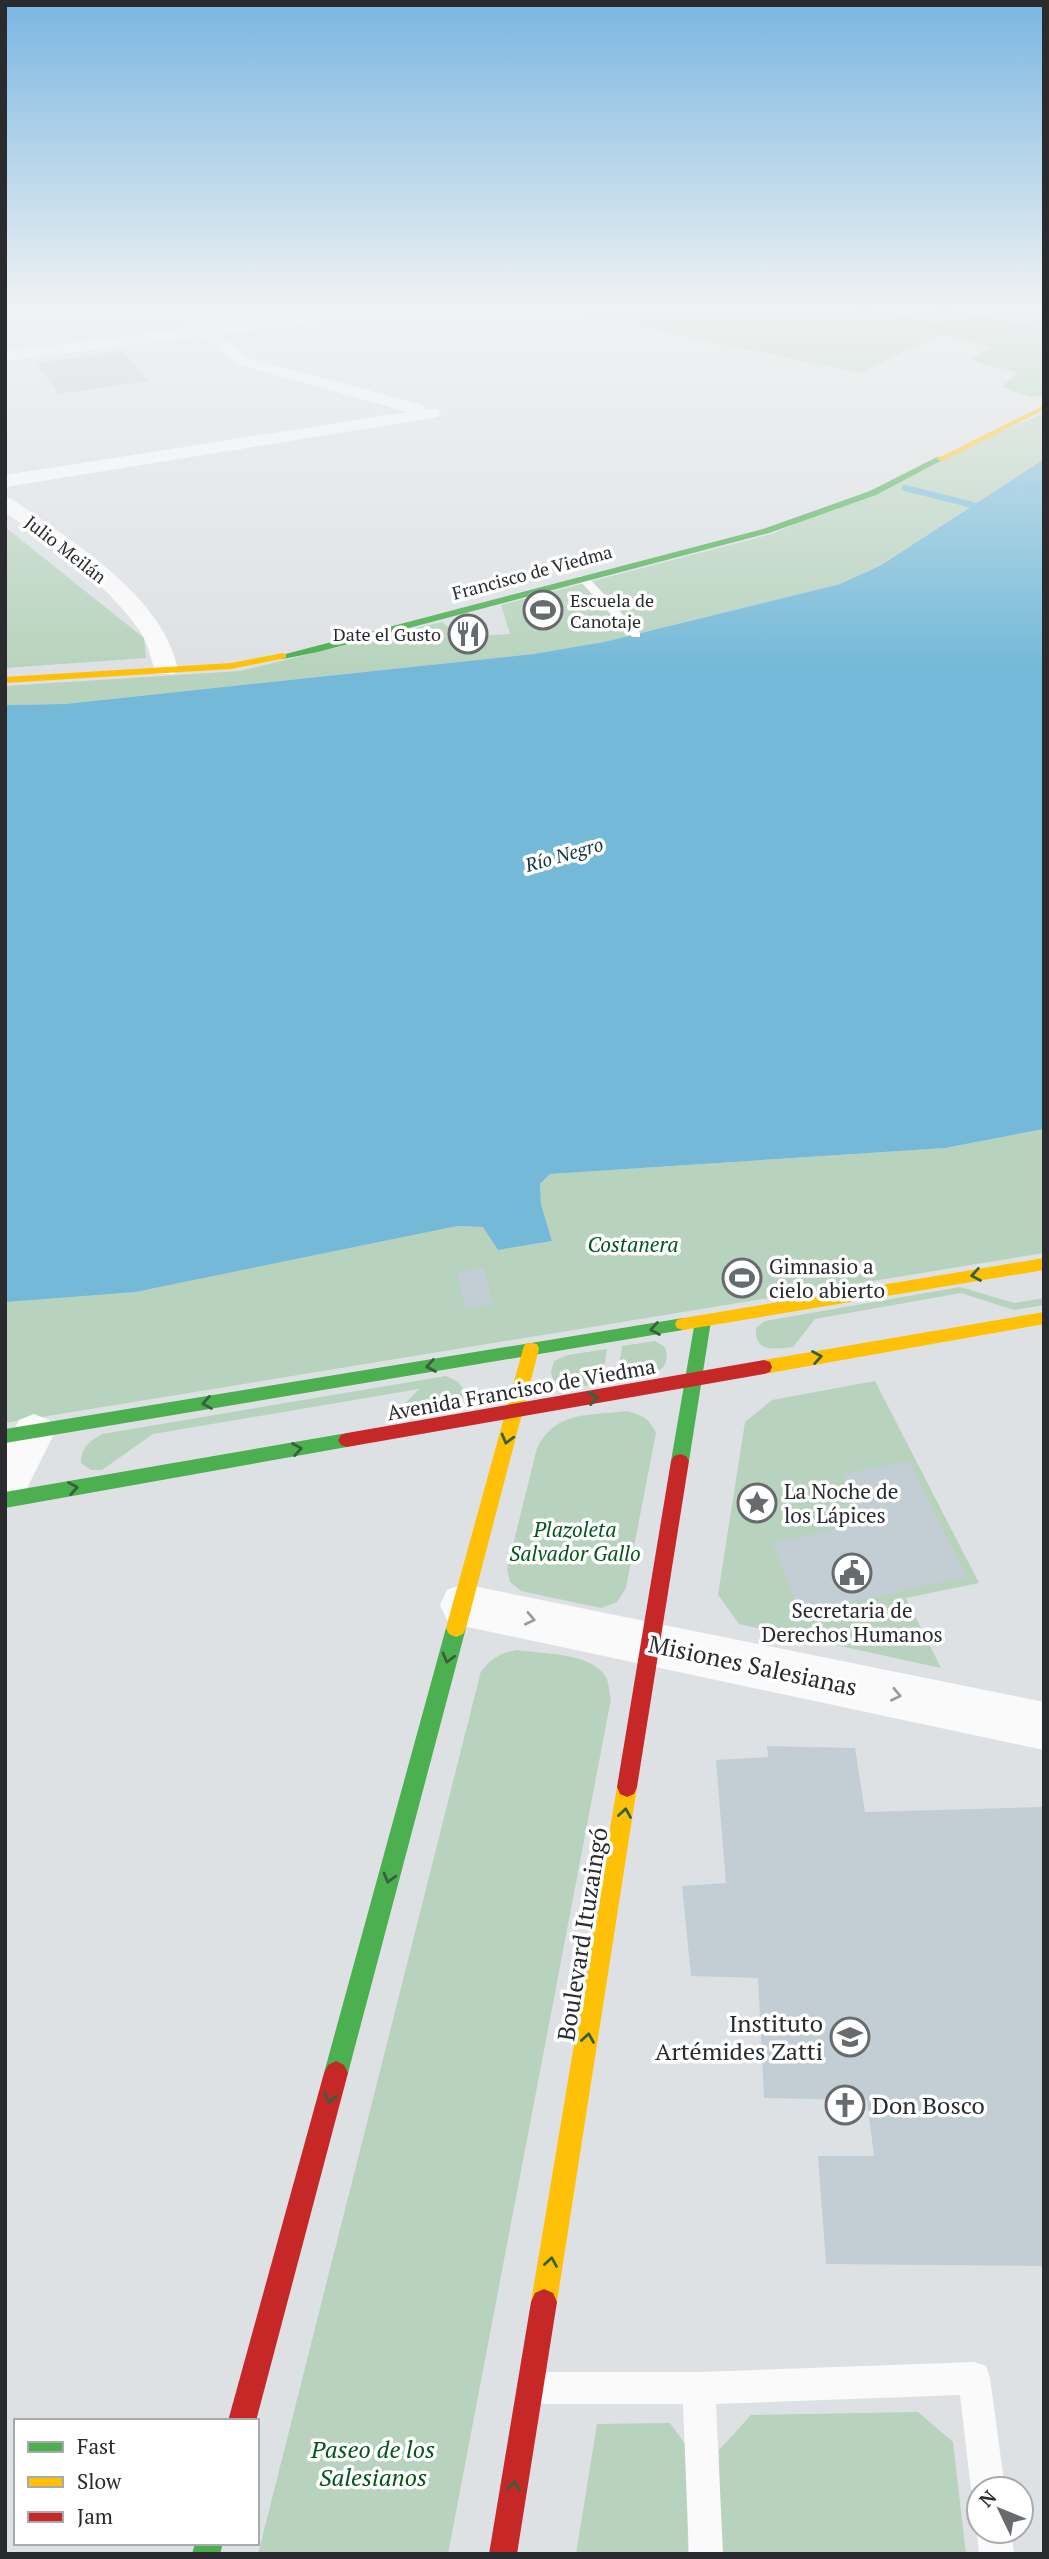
<svg xmlns="http://www.w3.org/2000/svg" width="1049" height="2559" viewBox="0 0 1049 2559" font-family="'PT Serif',serif">
<style>
.green{fill:#b7d3bd}
.forest{fill:#abd2b2}
.water{fill:#74b9d8}
.lines{fill:none;stroke-linecap:round;stroke-linejoin:round}
.stream-far1{stroke:#74b9d8;stroke-width:4.5}
.stream{stroke:#74b9d8;stroke-width:6}
.building{fill:#c3cdd4}
.lane{fill:#fafafb;fill-rule:evenodd}
.street{fill:#fafafb;fill-rule:evenodd}
.fast{fill:#4caf50;fill-rule:evenodd}
.slow{fill:#ffc107;fill-rule:evenodd}
.jam{fill:#c62828;fill-rule:evenodd}
.oneway{stroke:#37603c}
.oneway2{stroke:#9c9d9f}
.labels{text-anchor:middle;dominant-baseline:central;stroke-width:7;stroke-linejoin:round;paint-order:stroke}
.far-street-label{font-size:18px;fill:#292b2e;stroke:#fff}
.far-poi-label{font-size:18px;fill:#292b2e;stroke:#fff;text-anchor:start}
.far-water-label{font-size:19px;font-style:italic;fill:#0a3648;stroke:#fff}
.park-label{font-size:21px;font-style:italic;fill:#06551f;stroke:#fff}
.poi-label{font-size:21px;fill:#292b2e;stroke:#fff;text-anchor:start}
.street-label{font-size:21px;fill:#292b2e;stroke:#fff}
.near-street-label{font-size:24px;fill:#292b2e;stroke:#fff}
.near-poi-label{font-size:24px;fill:#292b2e;stroke:#fff;text-anchor:end}
.near-park-label{font-size:24px;font-style:italic;fill:#06551f;stroke:#fff}
</style>
<rect width="100%" height="100%" fill="#dee1e4"/>
<!-- green -->
<path class="green" d="M 558,310 L 939,310 L 943,333 L 860,373 Z
M 1044,413 L 1044,459 L 880,565 L 840,584 L 604,642 L 533,654 L 65,704 L 5,705 L 5,686 L 240,671 L 442,622 L 461,637 L 510,634 L 501,605 L 772,534 Z
M 5,527 L 144,638 L 146,658 L 5,668 Z
M 1044,1129 L 1044,1253 L 5,1423 L 5,1255 L 457,1226 L 484,1227 L 498,1250 L 552,1241 L 541,1204 L 540,1184 L 550,1174 L 945,1148 Z
M 960,1287 L 1014,1303 L 1044,1298 L 1044,1305 L 1014,1310 L 961,1293 L 815,1319 L 793,1347 C 775,1349 754,1353 756,1328 L 765,1321 Z
M 655,1341 L 665,1347 C 675,1378 638,1377 617,1380 L 622,1346 Z
M 607,1349 L 601,1384 L 566,1388 L 554,1383 L 551,1372 L 554,1361 L 568,1355 Z
M 446,1376 L 458,1382 L 465,1391 C 456,1419 413,1416 389,1420 L 419,1389 L 153,1434 L 102,1470 L 91,1470 L 81,1463 C 81,1447 89,1442 102,1434 Z
M 875,1381 L 979,1583 L 906,1598 L 941,1668 L 739,1624 L 718,1595 L 745,1422 L 772,1400 Z
M 627,1411 C 642,1415 650,1419 656,1433 L 626,1588 L 617,1602 L 601,1608 L 521,1591 L 510,1582 L 507,1569 L 537,1448 C 556,1410 589,1416 627,1411 Z
M 517,1650 C 542,1654 591,1652 606,1677 C 609,1683 609,1692 611,1699 L 448,2554 L 258,2554 L 481,1671 C 492,1658 500,1653 517,1650 Z
M 918,2412 L 953,2442 L 966,2554 L 720,2554 L 719,2450 L 751,2415 Z
M 670,2423 L 687,2447 L 688,2554 L 576,2554 L 597,2424 Z"/>
<!-- forest -->
<path class="forest" d="M 824,310 L 1044,310 L 1044,395 L 1031,397 L 1002,387 L 1017,373 C 1001,366 986,368 971,358 L 993,347 Z"/>
<!-- water -->
<path class="water" d="M 1044,459 L 1044,1129 L 945,1148 L 550,1174 L 540,1184 L 541,1204 L 552,1241 L 498,1250 L 483,1227 L 457,1226 L 135,1292 L 5,1302 L 5,705 L 65,704 L 533,654 L 604,642 L 840,584 L 881,565 Z"/>
<g class="lines">
<!-- stream-far1 -->
<path class="stream-far1" d="M 862,310 L 941,327
M 939,310 L 1044,332"/>
<!-- stream -->
<path class="stream" d="M 905,488 L 973,505"/>
</g>
<!-- building -->
<path class="building" d="M 123,352 L 149,381 L 59,394 L 36,363 Z
M 484,1268 L 493,1305 L 465,1309 L 457,1272 Z
M 909,1461 L 966,1577 L 800,1613 L 772,1543 L 865,1523 L 843,1474 Z
M 767,1746 L 855,1748 L 865,1812 L 1044,1807 L 1044,2266 L 826,2264 L 818,2156 L 874,2156 L 867,2100 L 764,2098 L 758,1978 L 691,1976 L 682,1886 L 726,1883 L 716,1760 L 768,1757 Z"/>
<g class="lines">
<!-- lane -->
<path class="lane" d="M 579,576 L 587,576 L 640,633 L 640,637 L 632,637 L 579,580 Z
M 974,2362 L 986,2366 L 990,2378 L 1005,2489 L 979,2489 L 979,2502 L 971,2489 L 960,2395 L 716,2404 L 723,2554 L 689,2554 L 683,2404 L 538,2404 L 526,2400 L 522,2388 L 526,2376 L 538,2372 L 699,2372 Z
M 979,2525 L 979,2531 L 1011,2531 L 1014,2554 L 979,2554 L 977,2531 Z"/>
<!-- street -->
<path class="street" d="M 343,310 L 383,310 L 376,314 L 218,334 L 248,358 L 423,405 L 425,409 L 438,409 L 441,413 L 438,417 L 5,487 L 5,475 L 408,412 L 236,364 L 202,336 L 5,361 L 5,351 L 193,328 L 186,321 L 193,317 L 209,326 Z
M 5,497 L 12,499 C 72,542 161,593 178,669 L 174,674 L 158,674 C 149,661 151,646 139,630 C 104,580 54,548 5,512 Z
M 34,1414 L 49,1420 L 55,1432 L 20,1502 L 5,1508 L 5,1446 L 19,1420 Z
M 463,1584 L 1044,1702 L 1044,1750 L 463,1626 L 447,1620 L 440,1605 L 447,1590 Z"/>
<!-- fast -->
<path class="fast" d="M 937,457 L 944,459 L 876,495 L 769,533 L 318,652 L 283,659 L 278,656 L 763,529 L 870,491 Z
M 703,1315 L 709,1317 L 711,1321 L 689,1461 L 686,1466 L 680,1468 L 674,1466 L 671,1461 L 695,1321 L 697,1317 Z
M 683,1318 L 689,1320 L 691,1324 L 689,1328 L 683,1330 L 5,1443 L 5,1429 Z
M 347,1433 L 353,1435 L 356,1440 L 353,1445 L 347,1447 L 5,1508 L 5,1492 Z
M 456,1619 L 463,1622 L 466,1628 L 348,2073 L 344,2081 L 336,2085 L 328,2081 L 324,2073 L 446,1628 L 449,1622 Z
M 195,2543 L 223,2543 L 220,2554 L 192,2554 Z"/>
<!-- slow -->
<path class="slow" d="M 1044,405 L 1044,410 L 943,461 L 936,459 Z
M 283,653 L 286,654 L 286,658 L 231,669 L 5,683 L 5,677 L 231,663 Z
M 1044,1258 L 1044,1270 L 683,1330 L 677,1328 L 675,1324 L 677,1320 L 683,1318 Z
M 1044,1312 L 1044,1324 L 764,1374 L 758,1372 L 756,1367 L 758,1362 L 764,1360 Z
M 531,1343 L 537,1344 L 539,1349 L 466,1628 L 463,1634 L 456,1637 L 449,1634 L 446,1628 L 523,1349 L 525,1344 Z
M 627,1777 L 634,1780 L 637,1787 L 557,2302 L 553,2311 L 544,2315 L 535,2311 L 531,2302 L 617,1787 L 620,1780 Z"/>
<!-- jam -->
<path class="jam" d="M 764,1360 L 770,1362 L 772,1367 L 770,1372 L 764,1374 L 347,1447 L 341,1445 L 338,1440 L 341,1435 L 347,1433 Z
M 680,1454 L 686,1456 L 689,1461 L 637,1787 L 634,1794 L 627,1797 L 620,1794 L 617,1787 L 671,1461 L 674,1456 Z
M 336,2061 L 344,2065 L 348,2073 L 256,2421 L 228,2421 L 324,2073 L 328,2065 Z
M 544,2289 L 553,2293 L 557,2302 L 517,2554 L 489,2554 L 531,2302 L 535,2293 Z"/>
</g>
<!-- one-way arrows -->
<defs><path id="oneway-chevron" d="M-2-3.5L2.5 0L-2 3.5" fill="none" stroke-width="1.6" stroke-linecap="round" stroke-linejoin="round" transform="scale(1.75)"/></defs>
<g class="oneway">
<use href="#oneway-chevron" transform="translate(976 1275) rotate(170)"/>
<use href="#oneway-chevron" transform="translate(655 1329) rotate(171)"/>
<use href="#oneway-chevron" transform="translate(817 1357) rotate(-10)"/>
<use href="#oneway-chevron" transform="translate(431 1366) rotate(170)"/>
<use href="#oneway-chevron" transform="translate(593 1398) rotate(-10)"/>
<use href="#oneway-chevron" transform="translate(207 1403) rotate(170)"/>
<use href="#oneway-chevron" transform="translate(507 1439) rotate(105)"/>
<use href="#oneway-chevron" transform="translate(297 1449) rotate(-10)"/>
<use href="#oneway-chevron" transform="translate(73 1488) rotate(-10)"/>
<use href="#oneway-chevron" transform="translate(448 1658) rotate(105)"/>
<use href="#oneway-chevron" transform="translate(625 1813) rotate(-81)"/>
<use href="#oneway-chevron" transform="translate(389 1878) rotate(105)"/>
<use href="#oneway-chevron" transform="translate(588 2038) rotate(-81)"/>
<use href="#oneway-chevron" transform="translate(330 2098) rotate(105)"/>
<use href="#oneway-chevron" transform="translate(551 2262) rotate(-81)"/>
<use href="#oneway-chevron" transform="translate(514 2486) rotate(-81)"/>
</g>
<g class="oneway2">
<use href="#oneway-chevron" transform="translate(530 1619) rotate(12)"/>
<use href="#oneway-chevron" transform="translate(896 1695) rotate(12)"/>
</g>
<!-- sky -->
<linearGradient id="sky" x2="0" y2="1"><stop stop-color="#79b6e2"/><stop offset="0.46" stop-color="#f0f2f3"/><stop offset="1" stop-color="#f0f2f3" stop-opacity="0"/></linearGradient>
<rect width="1049" height="668" fill="url(#sky)"/>
<!-- icons -->
<defs>
<symbol id="stadium-ring" viewBox="-11 -11 22 22"><circle r="9.5" fill="#fff" stroke="#686b6e" stroke-width="1.5"/><path d="M0-5a6.5 5 0 1 0 0 10a6.5 5 0 1 0 0-10ZM-3.5-1.8h7v3.6h-7Z" fill="#686b6e"/></symbol>
<symbol id="restaurant-ring" viewBox="-11 -11 22 22"><circle r="9.5" fill="#fff" stroke="#686b6e" stroke-width="1.5"/><path d="M-5-6h1v4h1v-4h1v4h1v-4h1v5L-1.5 .5V6h-2V.5L-5-1ZM5-6V6H3V1.5H1.5Q1.5-4 5-6Z" fill="#686b6e"/></symbol>
<symbol id="sight-ring" viewBox="-11 -11 22 22"><circle r="9.5" fill="#fff" stroke="#686b6e" stroke-width="1.5"/><path d="M0-6L1.8-2.2L6-1.7L2.9 1.2L3.7 5.4L0 3.3L-3.7 5.4L-2.9 1.2L-6-1.7L-1.8-2.2Z" fill="#686b6e"/></symbol>
<symbol id="civic-ring" viewBox="-11 -11 22 22"><circle r="9.5" fill="#fff" stroke="#686b6e" stroke-width="1.5"/><path d="M-.6-6.5H3V-4.5H.6V-3L4-1V1h2V6H-6V1h2V-1L-.6-3ZM-1.2 2.5V6h2.4V2.5Z" fill="#686b6e"/></symbol>
<symbol id="school-ring" viewBox="-11 -11 22 22"><circle r="9.5" fill="#fff" stroke="#686b6e" stroke-width="1.5"/><path d="M0-5L7-2L0 1L-7-2ZM-4 1L0 2.5L4 1V4Q0 6-4 4Z" fill="#686b6e"/></symbol>
<symbol id="church-ring" viewBox="-11 -11 22 22"><circle r="9.5" fill="#fff" stroke="#686b6e" stroke-width="1.5"/><path d="M-1.2-6h2.4v3.5h3.3v2.4h-3.3V6h-2.4V-.1h-3.3v-2.4h3.3Z" fill="#686b6e"/></symbol>
</defs>
<g fill-rule="evenodd">
<use href="#stadium-ring" x="521" y="588" width="44" height="44"/>
<use href="#restaurant-ring" x="446" y="612" width="44" height="44"/>
<use href="#stadium-ring" x="720" y="1256" width="44" height="44"/>
<use href="#sight-ring" x="735" y="1481" width="44" height="44"/>
<use href="#civic-ring" x="830" y="1551" width="44" height="44"/>
<use href="#school-ring" x="828" y="2015" width="44" height="44"/>
<use href="#church-ring" x="823" y="2083" width="44" height="44"/>
</g>
<g class="labels">
<!-- far-street labels -->
<g class="far-street-label">
<text transform="translate(66 549) rotate(38)">Julio Meilán</text>
<text transform="translate(532 572) rotate(-15)">Francisco de Viedma</text>
</g>
<!-- far-poi labels -->
<g class="far-poi-label">
<text x="570" y="600">Escuela de<tspan x="570" dy="21">Canotaje</tspan></text>
<text x="441" y="634" text-anchor="end">Date el Gusto</text>
</g>
<!-- far-water labels -->
<g class="far-water-label">
<text transform="translate(564 854) rotate(-16)">Río Negro</text>
</g>
<!-- park labels -->
<g class="park-label">
<text x="633" y="1244">Costanera</text>
<text x="575" y="1529">Plazoleta<tspan x="575" dy="24">Salvador Gallo</tspan></text>
</g>
<!-- poi labels -->
<g class="poi-label">
<text x="769" y="1266">Gimnasio a<tspan x="769" dy="24">cielo abierto</tspan></text>
<text x="784" y="1491">La Noche de<tspan x="784" dy="24">los Lápices</tspan></text>
<text x="852" y="1610" text-anchor="middle">Secretaria de<tspan x="852" dy="24">Derechos Humanos</tspan></text>
</g>
<!-- street labels -->
<g class="street-label">
<text transform="translate(521 1389) rotate(-10)">Avenida Francisco de Viedma</text>
</g>
<!-- near-street labels -->
<g class="near-street-label">
<text transform="translate(753 1665) rotate(12)">Misiones Salesianas</text>
<text transform="translate(582 1934) rotate(-81)">Boulevard Ituzaingó</text>
</g>
<!-- near-poi labels -->
<g class="near-poi-label">
<text x="823" y="2023">Instituto<tspan x="823" dy="28">Artémides Zatti</tspan></text>
<text x="872" y="2105" text-anchor="start">Don Bosco</text>
</g>
<!-- near-park labels -->
<g class="near-park-label">
<text x="373" y="2449">Paseo de los<tspan x="373" dy="28">Salesianos</tspan></text>
</g>
</g>
<!-- border -->
<rect width="1049" height="2559" fill="none" stroke="#292b2e" stroke-width="14"/>
<!-- legend -->
<rect x="14" y="2419" width="245" height="126" fill="#ffffff" stroke="#a9aaab" stroke-width="2"/>
<rect x="28" y="2442" width="35" height="10" fill="#4caf50" stroke="#a9aaab" stroke-width="2"/>
<text x="77" y="2454" font-size="21" fill="#292b2e">Fast</text>
<rect x="28" y="2477" width="35" height="10" fill="#ffc107" stroke="#a9aaab" stroke-width="2"/>
<text x="77" y="2489" font-size="21" fill="#292b2e">Slow</text>
<rect x="28" y="2512" width="35" height="10" fill="#c62828" stroke="#a9aaab" stroke-width="2"/>
<text x="77" y="2524" font-size="21" fill="#292b2e">Jam</text>
<!-- north arrow -->
<g transform="translate(1000 2510) rotate(313)"><circle r="33" fill="#ffffff" stroke="#a9aaab" stroke-width="2"/>
<path d="M0-5L12 26L0 18L-12 26Z" fill="#686b6e"/>
<text y="-10" font-size="19" font-weight="bold" text-anchor="middle" fill="#292b2e">N</text>
</g>
</svg>
